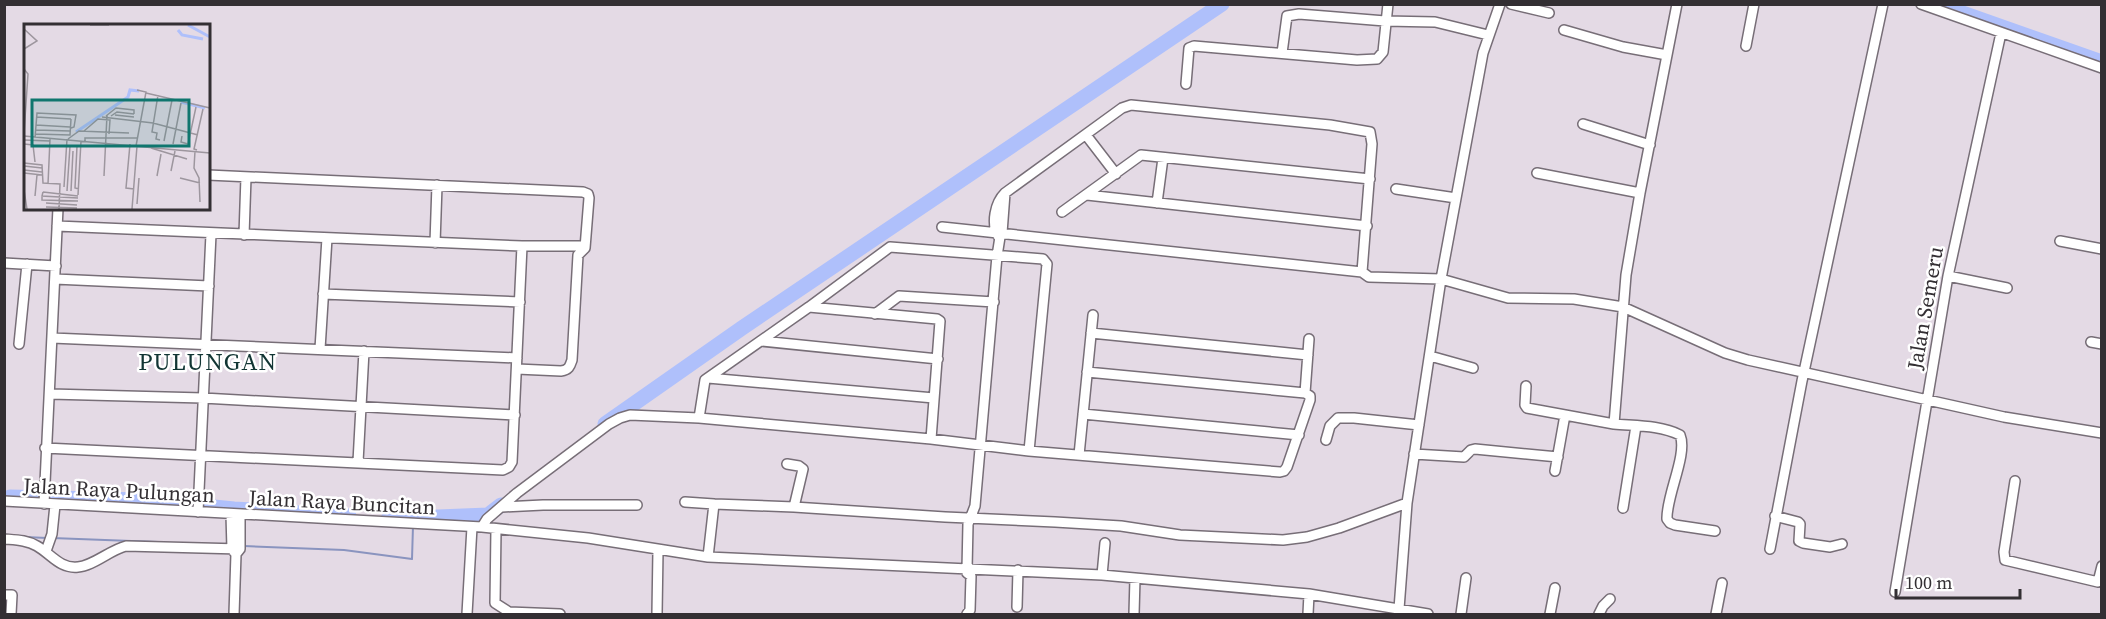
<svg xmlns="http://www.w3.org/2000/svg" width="2106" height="619" viewBox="0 0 2106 619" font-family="'Source Serif 4',serif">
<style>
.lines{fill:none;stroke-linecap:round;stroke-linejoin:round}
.stream{stroke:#8a94bf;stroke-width:2}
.river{stroke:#afc0fb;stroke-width:15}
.minor-casing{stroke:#776e77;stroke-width:12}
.minor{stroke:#fff;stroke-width:9}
.labels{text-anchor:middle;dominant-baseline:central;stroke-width:5;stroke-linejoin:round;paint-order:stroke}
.street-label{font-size:21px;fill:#332f33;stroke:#fff}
.quarter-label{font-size:24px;letter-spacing:1.5px;fill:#123534;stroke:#fff}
.inset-river{fill:none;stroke:#afc0fb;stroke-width:3}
.inset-road{fill:none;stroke:#9d969e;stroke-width:1.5}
.view{fill:#0f766e;fill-opacity:0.15;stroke:#0f766e;stroke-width:3}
.inset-edge{fill:none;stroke:#332f33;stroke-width:3}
</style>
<rect width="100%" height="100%" fill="#e4dae5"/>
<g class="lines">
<!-- stream -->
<path class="stream" d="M 25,537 L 47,538
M 52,538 L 158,542
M 244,546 L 344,550 L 412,559 L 413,526"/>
<!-- river -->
<path class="river" d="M 1937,4 L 2102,62
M 605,424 L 742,328 L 1222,4
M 10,497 L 143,500 L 234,509 L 349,516
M 388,519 L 488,515 L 501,505"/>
<defs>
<path id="minor" d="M 1511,4 L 1549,13
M 1677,4 L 1640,193 L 1626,275 L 1614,424 C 1635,426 1660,425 1680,435 C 1688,454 1666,496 1667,519 L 1670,523 L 1675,525 L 1715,531
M 1921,4 L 2102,68
M 1564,30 L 1623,47 L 1667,55
M 1746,46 L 1754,4
M 1282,53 L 1287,16 L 1299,14 L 1385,21 L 1435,22 L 1488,35
M 1186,84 L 1189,48 L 1194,46 L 1357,60 L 1377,59 L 1383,52 L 1388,4
M 1583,124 L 1650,145
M 1086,135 L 1116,174
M 1537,173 L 1640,193
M 208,175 L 583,192 L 588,194 L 589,198 L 585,248 L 578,255 L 572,360 C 570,366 569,370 561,371 L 517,369
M 1396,189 L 1456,198
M 1087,195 L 1367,226
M 1157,203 L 1163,158
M 1062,212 L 1141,155 L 1370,179
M 57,226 L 522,246 L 585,246
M 942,227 L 1362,272 L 1369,277 L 1441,279 L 1508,298 L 1574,299 L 1623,307 L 1725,353 L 1748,360 L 2004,417 L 2102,433
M 244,235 L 246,177
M 998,236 C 991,223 995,203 1005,193 L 1122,108 L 1131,105 L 1330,125 L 1370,132 L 1372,144 L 1362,272
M 2060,241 L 2102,249
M 435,243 L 437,185
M 4,263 L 56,266
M 1948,276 L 2007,288
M 55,279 L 209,286
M 323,294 L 520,302
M 809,307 L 937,319 L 940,321 L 931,439
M 875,314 L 899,296 L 994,302
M 1091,333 L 1308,355
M 52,338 L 517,358
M 761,341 L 938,359
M 2091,342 L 2102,344
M 19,344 L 27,264
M 320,349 L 327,238
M 1430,356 L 1473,368
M 708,378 L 934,398
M 1526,386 L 1525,405 L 1527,408 L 1614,424
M 1305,393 L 1309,339
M 50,394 L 203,398 L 515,415
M 1083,414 L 1299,435
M 699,418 L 705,380 L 809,307 L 890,247 L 1043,259 L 1047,264 L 1029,451
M 1326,440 L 1330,426 L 1338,418 L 1354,418 L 1419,425
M 45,448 L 503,470 L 509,467 L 512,462 L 522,246
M 1414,454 L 1464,457 L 1471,450 L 1475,449 L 1558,457
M 1079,455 L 1093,315
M 358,462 L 364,351
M 787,464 L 799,466 L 803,469 L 794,507
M 1555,471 L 1565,415
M 2015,481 L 2004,552 L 2005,560 L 2098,582 L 2102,566
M 4,501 L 482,527 L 588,538 L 708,557 L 1102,575 L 1309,594 L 1428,614
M 685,502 L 714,504
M 44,504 L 58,208
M 502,507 L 543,505 L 637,505
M 1623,508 L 1636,426
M 198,512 L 211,234
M 231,514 L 232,549 L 235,553
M 1775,516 L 1798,522 L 1800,524 L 1799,541 L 1803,543 L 1830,547 L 1842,544
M 482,527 L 487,519 L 517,493 L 609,424 L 620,418 L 630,415 L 699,418 L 931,439 L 1029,451 L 1280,472 L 1284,471 L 1287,467 L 1310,400 L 1310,396 L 1305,393 L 1087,372
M 496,529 L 495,603 L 509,612 L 560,614
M 4,539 C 16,540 27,540 37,546 C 51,554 60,569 78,567 C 93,566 110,550 126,546 L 240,549
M 1770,549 L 1802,381 L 1883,4
M 46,551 L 52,534 L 55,505
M 708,557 L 714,504 L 794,507 L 945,517 L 1055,522 L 1121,526 L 1180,535 L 1283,540 L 1307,537 L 1339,528 L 1407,503
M 1102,575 L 1105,543
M 1895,592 L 1948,276 L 2001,33
M 4,595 L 12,595 L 11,614
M 1017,607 L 1018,570
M 1399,609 L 1407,503 L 1441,279 L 1483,53 L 1500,4
M 234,614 L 236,554 L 240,549 L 240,515
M 467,614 L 472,527
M 657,614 L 658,550
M 967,614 L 970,610 L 971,576 L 967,573 L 967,569 L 968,524 L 975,506 L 997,256 L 1000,237 L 1002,233 L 1005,193
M 1134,614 L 1135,578
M 1308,614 L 1309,594
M 1461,614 L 1466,578
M 1550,614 L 1555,588
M 1599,614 L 1603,606 L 1610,599
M 1716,614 L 1722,583"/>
</defs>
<!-- minor casing -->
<use href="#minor" class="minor-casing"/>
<!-- minor -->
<use href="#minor" class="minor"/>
</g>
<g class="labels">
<!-- street labels -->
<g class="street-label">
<text transform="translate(1925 308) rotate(-80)">Jalan Semeru</text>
<text transform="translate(119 490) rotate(3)">Jalan Raya Pulungan</text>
<text transform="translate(342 502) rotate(3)">Jalan Raya Buncitan</text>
</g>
<!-- quarter labels -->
<g class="quarter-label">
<text x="208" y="361">PULUNGAN</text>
</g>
</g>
<!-- overview -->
<g transform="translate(24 24)">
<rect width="186" height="186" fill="#e4dae5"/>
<path class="inset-river" d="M 164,1 L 186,13M 154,6 L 158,11 L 179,15M 157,78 L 181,84M 52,108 L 104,73 L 106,66 L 115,67"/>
<path class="inset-road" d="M 66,1 L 85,1M 0,5 L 13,17 L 0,25M 0,45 L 4,50 L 0,109M 122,69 L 186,84M 134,71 L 128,108 L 133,109 L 132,115 L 136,116M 91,91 L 110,93M 82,92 L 92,84 L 110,86 L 110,90M 87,92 L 93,88 L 110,90M 12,93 L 47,95M 78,93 L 129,99 L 174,111M 12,101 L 46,103M 12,106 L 46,107M 60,107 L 74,95 L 86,96 L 85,110M 11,110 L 46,111 L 47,95M 0,112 L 186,129M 158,112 L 157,118 L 164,120 L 172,83M 11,114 L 13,89 L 52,91 L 50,103 L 47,104M 44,115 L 55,107 L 105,109M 0,116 L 26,117M 140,117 L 148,76M 61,118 L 61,114 L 113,114M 0,120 L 9,121 L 11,138M 106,120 L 102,164 L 110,165M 149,120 L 157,79M 53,122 L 51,164 L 55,165M 112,122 L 122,68 L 113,66M 127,124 L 163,135M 173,126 L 170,125 L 179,85M 171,127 L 170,144 L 175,154 L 176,178M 0,139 L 18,141 L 19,159 L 36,160 L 35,185M 0,142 L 18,144M 0,146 L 18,148M 147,147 L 151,127M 0,149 L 18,151M 80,152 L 83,91M 133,152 L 137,130M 156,154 L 176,159M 24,160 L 26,115M 40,163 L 43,115M 0,166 L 3,185M 43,167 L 46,122M 47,167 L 49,127M 19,168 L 18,172 L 54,174M 19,168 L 54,172M 54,171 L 57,117M 11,172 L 13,151M 18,172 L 18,176 L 54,177M 22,179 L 53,181M 113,180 L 115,154M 22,183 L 53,184M 108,185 L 113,122"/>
<path class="view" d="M 8,76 L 165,76 L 165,122 L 8,122 Z"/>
<rect width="186" height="186" class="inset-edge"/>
</g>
<!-- border -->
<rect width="2106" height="619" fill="none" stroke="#332f33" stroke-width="12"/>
<!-- scale -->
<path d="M1896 589v9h124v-9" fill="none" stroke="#332f33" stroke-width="3"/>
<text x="1905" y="589" font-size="18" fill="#332f33" stroke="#ffffff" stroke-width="4.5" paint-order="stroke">100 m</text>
</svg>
